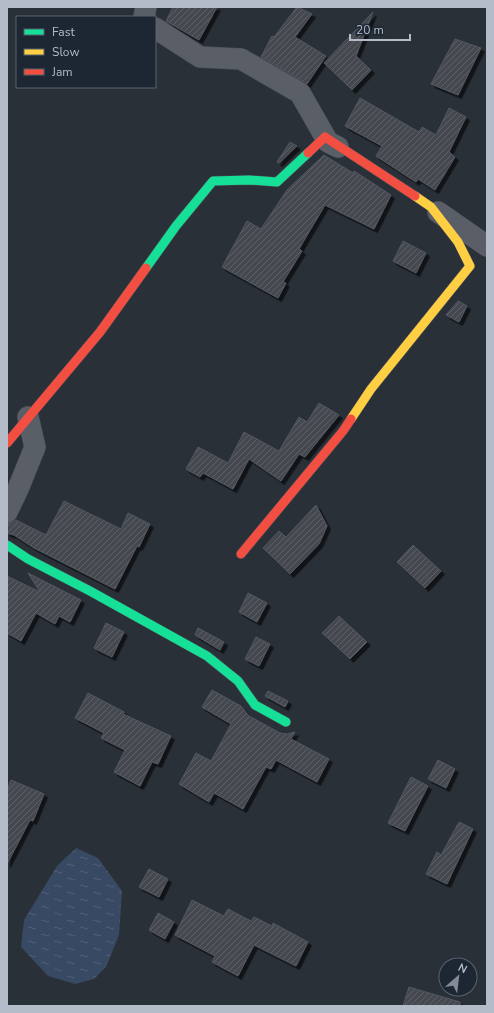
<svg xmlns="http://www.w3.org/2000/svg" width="494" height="1013" viewBox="0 0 494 1013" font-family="'Nunito Sans',sans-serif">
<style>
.water{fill:url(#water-ripples)}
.building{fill:url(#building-hatch);stroke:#52575f;filter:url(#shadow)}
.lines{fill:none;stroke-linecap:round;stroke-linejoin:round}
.street-casing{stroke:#484c53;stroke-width:22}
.fast-casing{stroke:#484c53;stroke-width:10}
.slow-casing{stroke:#484c53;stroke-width:10}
.jam-casing{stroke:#484c53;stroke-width:10}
.street{stroke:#5a5e66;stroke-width:21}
.fast{stroke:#16e098;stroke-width:9}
.slow{stroke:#ffcf43;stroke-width:9}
.jam{stroke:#f24e42;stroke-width:9}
</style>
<defs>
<pattern id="water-ripples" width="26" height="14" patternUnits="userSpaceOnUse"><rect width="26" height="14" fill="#384963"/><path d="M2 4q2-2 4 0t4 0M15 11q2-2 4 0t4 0" fill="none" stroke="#526178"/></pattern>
<pattern id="building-hatch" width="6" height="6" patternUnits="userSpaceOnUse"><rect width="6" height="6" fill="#444950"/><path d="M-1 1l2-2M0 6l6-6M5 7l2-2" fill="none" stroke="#5d6168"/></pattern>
<filter id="shadow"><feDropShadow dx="3.5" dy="3.5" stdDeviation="0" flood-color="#0009"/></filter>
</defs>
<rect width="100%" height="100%" fill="#2a3038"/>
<!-- water -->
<path class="water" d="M 76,848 L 98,858 L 122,891 L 119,935 L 106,967 L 94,979 L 75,984 L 48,976 L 21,947 L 24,920 L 57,866 Z"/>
<!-- building -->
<path class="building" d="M 173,7 L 217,7 L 199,40 L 166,21 Z
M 297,7 L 312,14 L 295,37 L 326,56 L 307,84 L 261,57 L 272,36 L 274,37 Z
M 373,12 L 356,56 L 371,70 L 352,90 L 324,63 Z
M 455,39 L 481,48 L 458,95 L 431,84 Z
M 360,98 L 419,132 L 422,127 L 436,135 L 449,108 L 466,117 L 449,152 L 455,157 L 435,190 L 418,179 L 416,182 L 376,156 L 382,146 L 345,126 Z
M 290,142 L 297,146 L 279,163 L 277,162 Z
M 324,155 L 353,173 L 354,171 L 391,195 L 374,229 L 325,205 L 299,249 L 302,251 L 283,282 L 286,283 L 278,298 L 222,267 L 247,221 L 261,229 L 287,190 Z
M 403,241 L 426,253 L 416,273 L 393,261 Z
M 458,301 L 467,306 L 459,322 L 446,315 Z
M 319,403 L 339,415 L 305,457 L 299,454 L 281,481 L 249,459 L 233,489 L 203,473 L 200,477 L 186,469 L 198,447 L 228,463 L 244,432 L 279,451 L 299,417 L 307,422 Z
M 64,501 L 121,529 L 128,513 L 150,524 L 139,547 L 137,546 L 115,589 L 34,548 L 14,535 L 7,533 L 7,524 L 13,522 L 16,520 L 46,535 Z
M 316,505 L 327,526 L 319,544 L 290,574 L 263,548 L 279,531 L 286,537 Z
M 413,545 L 441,571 L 425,588 L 397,562 Z
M 28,573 L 81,600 L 70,622 L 59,616 L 55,624 L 36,613 L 21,641 L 7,633 L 7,576 L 40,592 Z
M 248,593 L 267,603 L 257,622 L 239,612 Z
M 339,616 L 367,642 L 350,659 L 322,633 Z
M 106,623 L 124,632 L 112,657 L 94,648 Z
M 198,628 L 224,642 L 220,650 L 195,635 Z
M 256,637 L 270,644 L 259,666 L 245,659 Z
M 212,690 L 241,706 L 249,716 L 280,733 L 287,734 L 295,732 L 291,739 L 329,759 L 317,782 L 276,760 L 271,769 L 266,767 L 243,809 L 214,793 L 209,802 L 179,784 L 196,753 L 211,761 L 231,724 L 202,707 Z
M 268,691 L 288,701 L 285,707 L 265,696 Z
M 88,693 L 124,712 L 123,714 L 171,736 L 158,764 L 152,762 L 140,786 L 114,772 L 125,750 L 101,738 L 104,733 L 75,718 Z
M 438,760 L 455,769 L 446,788 L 428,779 Z
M 411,777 L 428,786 L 405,831 L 388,823 Z
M 11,780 L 44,794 L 33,821 L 30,820 L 7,864 L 7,790 Z
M 459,822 L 473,829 L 447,884 L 426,874 L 437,852 L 441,855 Z
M 149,869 L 168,879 L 159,897 L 139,887 Z
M 192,900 L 224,916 L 228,909 L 251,921 L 254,917 L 272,926 L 273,923 L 308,942 L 296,966 L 254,945 L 238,976 L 212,962 L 215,956 L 175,935 Z
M 158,913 L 174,922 L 165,939 L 149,930 Z
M 409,987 L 460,1002 L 460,1006 L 403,1006 Z"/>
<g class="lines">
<defs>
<path id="street" d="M 144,17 L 146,7
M 155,28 L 200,57 L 241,59 L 300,93 L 328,142 L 338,147
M 438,212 L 487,246
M 7,512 L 18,489 L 35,447 L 28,417"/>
<path id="fast" d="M 146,268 L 176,226 L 213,181 L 249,180 L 277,182 L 308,153
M 7,545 L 28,559 L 90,591 L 207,656 L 238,681 L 255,705 L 286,722"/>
<path id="slow" d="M 351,419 L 371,389 L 470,266 L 458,242 L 431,207 L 415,196"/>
<path id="jam" d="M 308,153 L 325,137 L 415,196
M 7,443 L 100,332 L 146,268
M 241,554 L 343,431 L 351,419"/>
</defs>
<!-- street casing -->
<use href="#street" class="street-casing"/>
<!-- fast casing -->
<use href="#fast" class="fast-casing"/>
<!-- slow casing -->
<use href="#slow" class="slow-casing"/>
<!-- jam casing -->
<use href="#jam" class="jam-casing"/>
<!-- street -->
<use href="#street" class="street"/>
<!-- fast -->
<use href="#fast" class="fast"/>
<!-- slow -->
<use href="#slow" class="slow"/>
<!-- jam -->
<use href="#jam" class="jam"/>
</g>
<!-- border -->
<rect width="494" height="1013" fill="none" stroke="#b4bcc9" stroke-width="16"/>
<!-- legend -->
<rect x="16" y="16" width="140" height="72" fill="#1d2633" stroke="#59626f"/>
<rect x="24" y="29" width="20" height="6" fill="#16e098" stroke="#59626f"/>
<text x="52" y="36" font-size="12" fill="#b4bcc9">Fast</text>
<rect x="24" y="49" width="20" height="6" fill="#ffcf43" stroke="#59626f"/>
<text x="52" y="56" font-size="12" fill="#b4bcc9">Slow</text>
<rect x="24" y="69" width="20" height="6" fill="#f24e42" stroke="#59626f"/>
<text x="52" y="76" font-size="12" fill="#b4bcc9">Jam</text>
<!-- north arrow -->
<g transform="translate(458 977) rotate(28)"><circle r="19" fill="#1d2633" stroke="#59626f"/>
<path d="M0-3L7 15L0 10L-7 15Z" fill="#848b96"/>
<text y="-6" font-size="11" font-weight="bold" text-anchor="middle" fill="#b4bcc9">N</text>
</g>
<!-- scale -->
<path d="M350 34v6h60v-6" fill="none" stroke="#b4bcc9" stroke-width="2"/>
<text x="356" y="34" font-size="12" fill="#b4bcc9" stroke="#1d2633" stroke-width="3" paint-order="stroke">20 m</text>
</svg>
